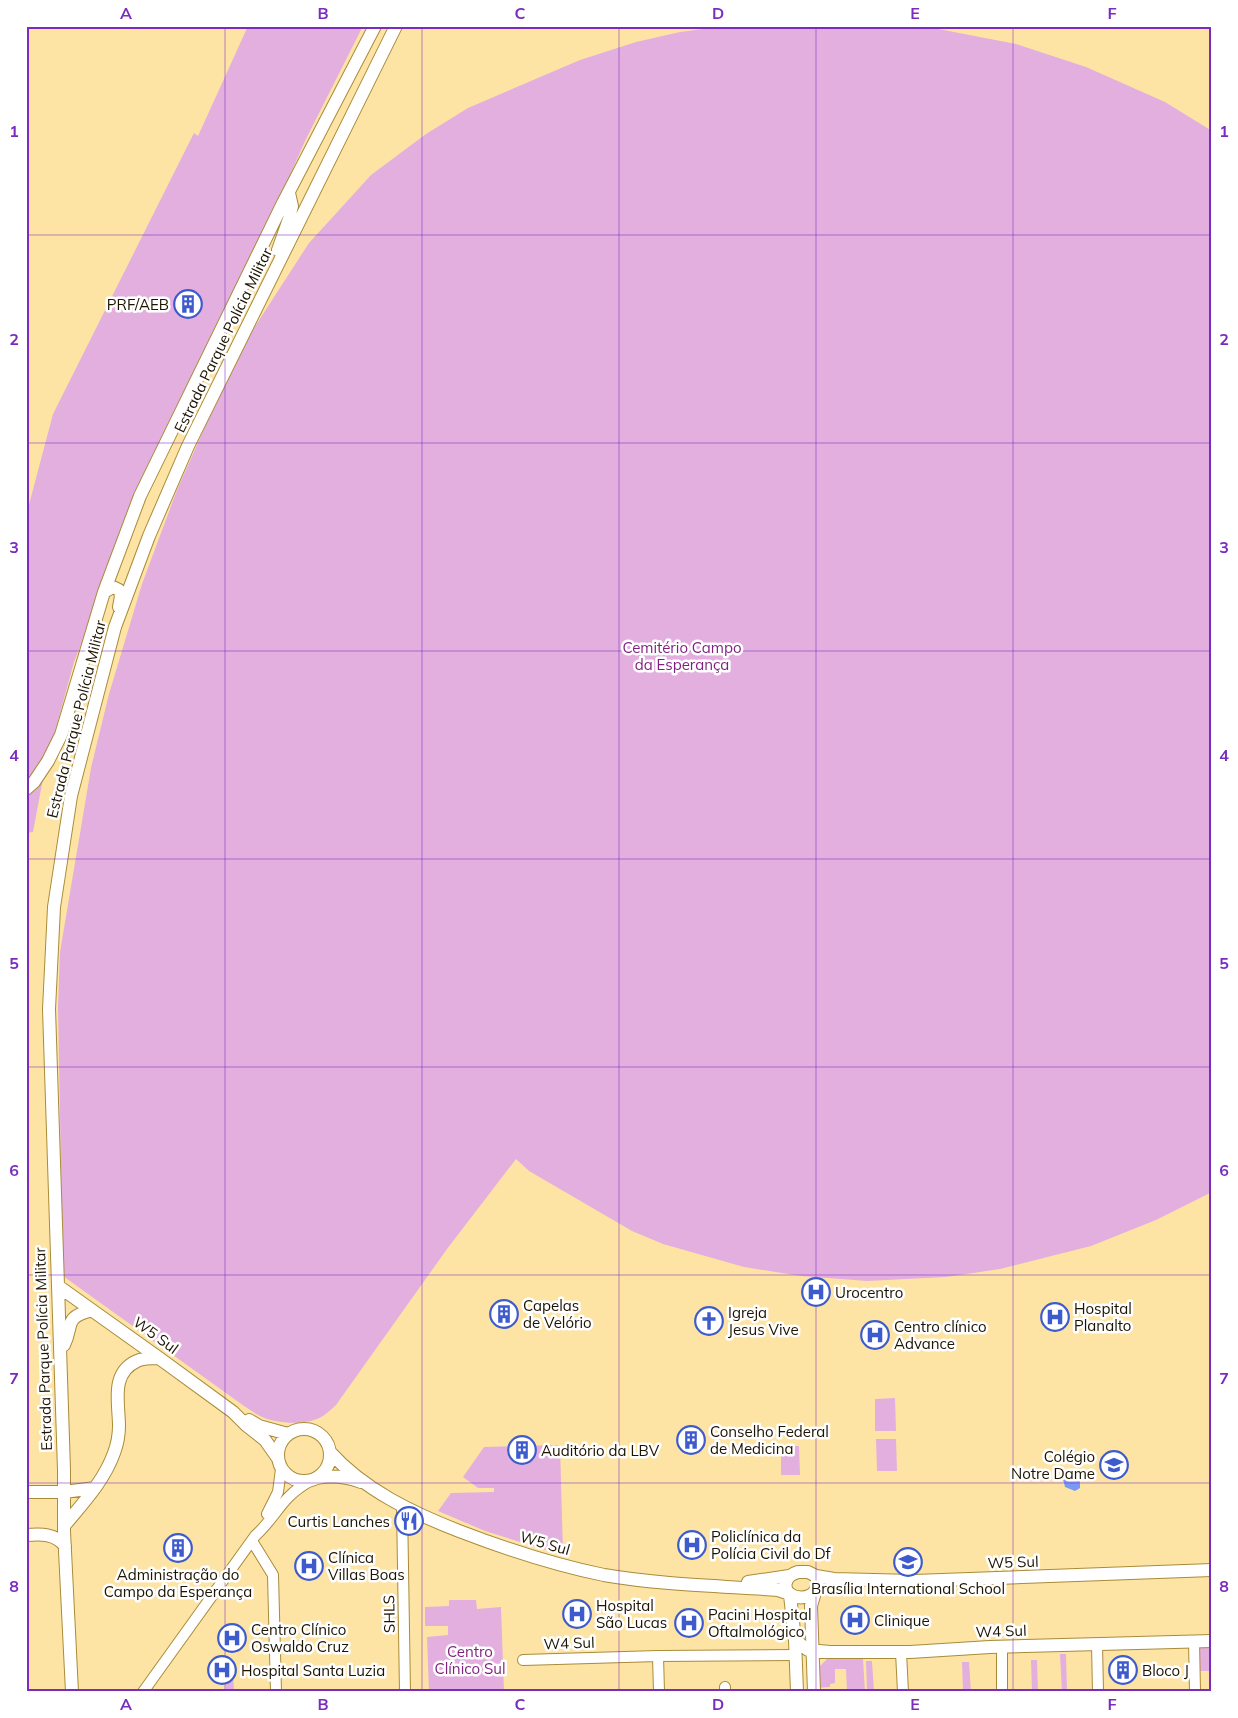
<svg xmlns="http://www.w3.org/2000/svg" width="1238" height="1718" viewBox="0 0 1238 1718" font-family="Mulish,sans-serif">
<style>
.green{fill:#e2afdf}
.water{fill:#7a99f5}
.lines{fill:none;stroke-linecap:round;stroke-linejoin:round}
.minor-casing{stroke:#a98b38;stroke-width:12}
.major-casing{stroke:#a98b38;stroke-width:14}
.minor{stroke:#fff;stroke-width:10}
.major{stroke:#fff;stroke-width:12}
.grid{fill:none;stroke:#7b2cbf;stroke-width:1;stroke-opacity:0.55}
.labels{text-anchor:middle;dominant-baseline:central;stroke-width:5;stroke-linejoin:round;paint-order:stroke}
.poi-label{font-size:15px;fill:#1c1300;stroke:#fff;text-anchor:start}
.street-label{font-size:15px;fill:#1c1300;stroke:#fff}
.park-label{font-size:15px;fill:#7f1f7e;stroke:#fff}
.neatline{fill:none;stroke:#7b2cbf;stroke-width:2}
.grid-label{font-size:16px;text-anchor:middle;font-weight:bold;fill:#7b2cbf}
</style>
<rect width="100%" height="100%" fill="#fee4a4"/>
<!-- green -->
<path class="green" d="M 248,26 L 363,26 L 306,139 L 272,215 L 149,471 L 74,662 L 45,768 L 33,832 L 26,833 L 26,516 L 53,414 L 194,133 L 198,136 Z
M 726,26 L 923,26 L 1016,44 L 1086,67 L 1165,102 L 1212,131 L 1212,1192 L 1156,1220 L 1091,1246 L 1000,1269 L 946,1277 L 867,1281 L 801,1276 L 744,1267 L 663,1244 L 632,1231 L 529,1171 L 516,1159 L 447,1249 L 336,1405 C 330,1411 322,1418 314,1420 C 299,1425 273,1423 260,1416 C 254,1413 249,1409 244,1406 L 63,1276 L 58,1006 L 60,952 L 91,768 L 109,694 L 142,584 L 177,490 L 215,404 L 254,328 L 309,243 L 371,175 L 426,134 L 468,108 L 580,60 L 636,42 L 680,32 Z
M 895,1398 L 896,1431 L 875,1431 L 875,1399 Z
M 876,1439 L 896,1439 L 897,1471 L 877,1471 Z
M 560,1445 L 563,1554 L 562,1555 L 485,1531 L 438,1511 L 451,1493 L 494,1492 L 494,1488 L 478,1488 L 463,1477 L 484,1447 Z
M 781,1446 L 799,1446 L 800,1475 L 781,1475 Z
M 449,1600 L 476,1600 L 477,1609 L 501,1607 L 504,1692 L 429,1692 L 427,1637 L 448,1635 L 448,1626 L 425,1626 L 425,1607 L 449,1606 Z
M 1212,1646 L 1212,1671 L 1197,1671 L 1197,1651 L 1200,1647 Z
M 1060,1654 L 1066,1654 L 1067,1692 L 1062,1692 Z
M 827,1659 L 863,1659 L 865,1692 L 847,1692 L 846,1669 L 835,1669 L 835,1683 L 830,1684 L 830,1687 L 815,1688 L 817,1669 Z
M 1031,1660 L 1037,1660 L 1038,1692 L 1032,1692 Z
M 866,1661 L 872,1661 L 874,1692 L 867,1692 Z
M 962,1662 L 969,1662 L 971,1692 L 963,1692 Z
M 225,1670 L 233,1670 L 234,1692 L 226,1692 Z"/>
<!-- water -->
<path class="water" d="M 1064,1477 L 1072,1481 L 1077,1478 L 1080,1480 L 1080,1488 L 1075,1491 L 1065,1487 L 1063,1479 Z"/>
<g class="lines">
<defs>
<path id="minor" d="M 402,1505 L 405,1692
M 267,1514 L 278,1492 L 281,1469
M 252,1541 L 273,1575 L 276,1692
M 1194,1641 L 1195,1692
M 1097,1644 L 1098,1692
M 1002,1647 L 1002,1692
M 901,1652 L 903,1692
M 658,1656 L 659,1692
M 523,1660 L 658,1656 L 796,1655
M 725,1687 L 725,1692
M 143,1692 L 255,1536 C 277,1516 281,1497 310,1481"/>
<path id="major" d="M 278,250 L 289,219 L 292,206 L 289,193
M 104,592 L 113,587 L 119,590 L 121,596 L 119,607
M 26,789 L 34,782 L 48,761 L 61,735 L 104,592 L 140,496 L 283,203 L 375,26
M 58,1286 L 159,1358 L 233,1412 L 246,1425 L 265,1440 L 277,1457
M 64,1345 C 74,1324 63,1318 92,1310
M 249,1420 L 259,1426 L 288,1434
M278 1455a26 26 0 1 1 52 0a26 26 0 1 1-52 0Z
M 330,1452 C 364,1490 413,1513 459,1531 C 506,1549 554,1565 604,1575 C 662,1585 720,1586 778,1590 L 787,1593
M 317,1478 C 332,1475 347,1477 361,1482
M 26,1492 L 64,1492 L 95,1488
M 64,1526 C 83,1503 104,1481 114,1453 C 117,1445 119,1434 119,1426 C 119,1403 110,1373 137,1361 C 143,1358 152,1358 159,1358
M 26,1535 C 41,1534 55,1533 65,1546
M 798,1572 L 808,1572 L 816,1576 C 825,1605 780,1602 786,1582 C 788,1576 792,1574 798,1572 Z
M 816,1576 L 834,1579 L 914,1581 L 1212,1570
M 748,1582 L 789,1576
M 790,1595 L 795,1640 L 797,1692
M 795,1640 L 808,1650 L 830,1652 L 910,1652 L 990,1647 L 1212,1641
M 72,1692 L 64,1531 L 64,1470 L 49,1009 L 54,907 L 71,796 L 115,627 L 149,536 L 188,446 L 396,26
M 814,1692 L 811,1606 L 815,1592"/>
</defs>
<!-- minor casing -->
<use href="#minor" class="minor-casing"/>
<!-- major casing -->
<use href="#major" class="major-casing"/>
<!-- minor -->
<use href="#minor" class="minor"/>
<!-- major -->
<use href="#major" class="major"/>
</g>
<!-- grid -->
<path class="grid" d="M 225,26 L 225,1692M 422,26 L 422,1692M 619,26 L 619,1692M 816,26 L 816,1692M 1013,26 L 1013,1692M 26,235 L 1212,235M 26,443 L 1212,443M 26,651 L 1212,651M 26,859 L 1212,859M 26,1067 L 1212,1067M 26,1275 L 1212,1275M 26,1483 L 1212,1483"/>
<!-- icons -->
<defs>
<symbol id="building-ring" viewBox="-11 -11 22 22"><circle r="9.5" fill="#fff" stroke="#3e5bcd" stroke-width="1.5"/><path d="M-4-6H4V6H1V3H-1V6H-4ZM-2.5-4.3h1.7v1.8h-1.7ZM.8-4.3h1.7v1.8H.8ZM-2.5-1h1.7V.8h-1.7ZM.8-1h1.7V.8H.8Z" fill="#3e5bcd"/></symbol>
<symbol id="hospital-ring" viewBox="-11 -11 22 22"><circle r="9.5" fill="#fff" stroke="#3e5bcd" stroke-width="1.5"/><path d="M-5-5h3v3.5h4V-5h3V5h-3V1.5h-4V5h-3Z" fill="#3e5bcd"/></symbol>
<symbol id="church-ring" viewBox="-11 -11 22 22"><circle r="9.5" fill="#fff" stroke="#3e5bcd" stroke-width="1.5"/><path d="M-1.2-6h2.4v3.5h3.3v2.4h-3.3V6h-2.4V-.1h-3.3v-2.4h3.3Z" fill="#3e5bcd"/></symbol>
<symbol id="school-ring" viewBox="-11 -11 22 22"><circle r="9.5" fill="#fff" stroke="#3e5bcd" stroke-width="1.5"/><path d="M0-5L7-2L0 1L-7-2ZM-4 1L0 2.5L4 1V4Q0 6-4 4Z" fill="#3e5bcd"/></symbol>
<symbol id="restaurant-ring" viewBox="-11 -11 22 22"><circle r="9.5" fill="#fff" stroke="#3e5bcd" stroke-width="1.5"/><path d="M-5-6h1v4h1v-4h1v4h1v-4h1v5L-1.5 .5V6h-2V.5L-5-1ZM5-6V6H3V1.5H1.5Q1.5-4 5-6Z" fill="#3e5bcd"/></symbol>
</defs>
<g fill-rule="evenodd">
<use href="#building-ring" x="172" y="288" width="32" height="32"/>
<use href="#hospital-ring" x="800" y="1276" width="32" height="32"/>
<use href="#building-ring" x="488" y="1298" width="32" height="32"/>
<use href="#hospital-ring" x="1039" y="1301" width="32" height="32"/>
<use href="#church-ring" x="693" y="1305" width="32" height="32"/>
<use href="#hospital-ring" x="859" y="1319" width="32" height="32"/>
<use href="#building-ring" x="675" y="1424" width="32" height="32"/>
<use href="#building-ring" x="506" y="1434" width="32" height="32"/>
<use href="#school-ring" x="1098" y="1449" width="32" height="32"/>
<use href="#restaurant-ring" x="393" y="1505" width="32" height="32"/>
<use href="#hospital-ring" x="676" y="1529" width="32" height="32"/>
<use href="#building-ring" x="162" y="1532" width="32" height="32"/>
<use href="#school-ring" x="892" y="1546" width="32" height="32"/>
<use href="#hospital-ring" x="293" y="1550" width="32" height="32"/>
<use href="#hospital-ring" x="561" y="1598" width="32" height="32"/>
<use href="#hospital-ring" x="839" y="1604" width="32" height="32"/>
<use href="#hospital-ring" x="673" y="1607" width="32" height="32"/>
<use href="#hospital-ring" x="216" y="1622" width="32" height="32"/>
<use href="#hospital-ring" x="206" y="1654" width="32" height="32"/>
<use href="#building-ring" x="1107" y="1654" width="32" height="32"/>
</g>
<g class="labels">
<!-- poi labels -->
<g class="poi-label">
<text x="169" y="304" text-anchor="end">PRF/AEB</text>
<text x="835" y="1292">Urocentro</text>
<text x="523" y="1305">Capelas<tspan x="523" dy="17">de Velório</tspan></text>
<text x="1074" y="1308">Hospital<tspan x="1074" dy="17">Planalto</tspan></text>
<text x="728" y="1312">Igreja<tspan x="728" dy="17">Jesus Vive</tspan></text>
<text x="894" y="1326">Centro clínico<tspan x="894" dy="17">Advance</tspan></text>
<text x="710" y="1431">Conselho Federal<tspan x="710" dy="17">de Medicina</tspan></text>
<text x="541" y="1450">Auditório da LBV</text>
<text x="1095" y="1456" text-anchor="end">Colégio<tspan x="1095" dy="17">Notre Dame</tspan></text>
<text x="390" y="1521" text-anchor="end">Curtis Lanches</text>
<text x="711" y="1536">Policlínica da<tspan x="711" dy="17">Polícia Civil do Df</tspan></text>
<text x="328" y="1557">Clínica<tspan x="328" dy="17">Villas Boas</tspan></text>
<text x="178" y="1574" text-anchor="middle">Administração do<tspan x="178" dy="17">Campo da Esperança</tspan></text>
<text x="908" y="1588" text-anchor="middle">Brasília International School</text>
<text x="596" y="1605">Hospital<tspan x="596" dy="17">São Lucas</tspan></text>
<text x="708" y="1614">Pacini Hospital<tspan x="708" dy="17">Oftalmológico</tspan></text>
<text x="874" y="1620">Clinique</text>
<text x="251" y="1629">Centro Clínico<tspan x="251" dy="17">Oswaldo Cruz</tspan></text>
<text x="241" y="1670">Hospital Santa Luzia</text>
<text x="1142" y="1670">Bloco J</text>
</g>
<!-- street labels -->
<g class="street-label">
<text transform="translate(223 340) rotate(-64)">Estrada Parque Polícia Militar</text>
<text transform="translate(76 719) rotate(-76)">Estrada Parque Polícia Militar</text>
<text transform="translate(156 1335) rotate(36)">W5 Sul</text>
<text transform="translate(43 1349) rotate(-92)">Estrada Parque Polícia Militar</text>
<text transform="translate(545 1543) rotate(16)">W5 Sul</text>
<text transform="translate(1013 1562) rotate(-2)">W5 Sul</text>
<text transform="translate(389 1614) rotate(-91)">SHLS</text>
<text transform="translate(1001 1631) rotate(-2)">W4 Sul</text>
<text transform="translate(569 1643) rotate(-2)">W4 Sul</text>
</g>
<!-- park labels -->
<g class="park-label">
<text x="682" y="647">Cemitério Campo<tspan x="682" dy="17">da Esperança</tspan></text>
<text x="470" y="1651">Centro<tspan x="470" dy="17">Clínico Sul</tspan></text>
</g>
</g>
<!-- border -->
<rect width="1238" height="1718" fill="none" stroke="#ffffff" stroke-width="55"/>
<rect x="28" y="28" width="1182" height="1662" class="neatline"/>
<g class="grid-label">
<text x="126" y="19">A</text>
<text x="323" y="19">B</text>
<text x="520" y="19">C</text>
<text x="718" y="19">D</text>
<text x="915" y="19">E</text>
<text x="1112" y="19">F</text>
<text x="14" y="137">1</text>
<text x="1224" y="137">1</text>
<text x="14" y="345">2</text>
<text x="1224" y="345">2</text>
<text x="14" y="553">3</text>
<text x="1224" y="553">3</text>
<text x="14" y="761">4</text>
<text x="1224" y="761">4</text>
<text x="14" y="969">5</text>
<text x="1224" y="969">5</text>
<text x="14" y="1176">6</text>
<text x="1224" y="1176">6</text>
<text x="14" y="1384">7</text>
<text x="1224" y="1384">7</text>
<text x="14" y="1592">8</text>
<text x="1224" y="1592">8</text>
<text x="126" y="1710">A</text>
<text x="323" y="1710">B</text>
<text x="520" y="1710">C</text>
<text x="718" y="1710">D</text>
<text x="915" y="1710">E</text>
<text x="1112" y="1710">F</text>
</g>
</svg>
